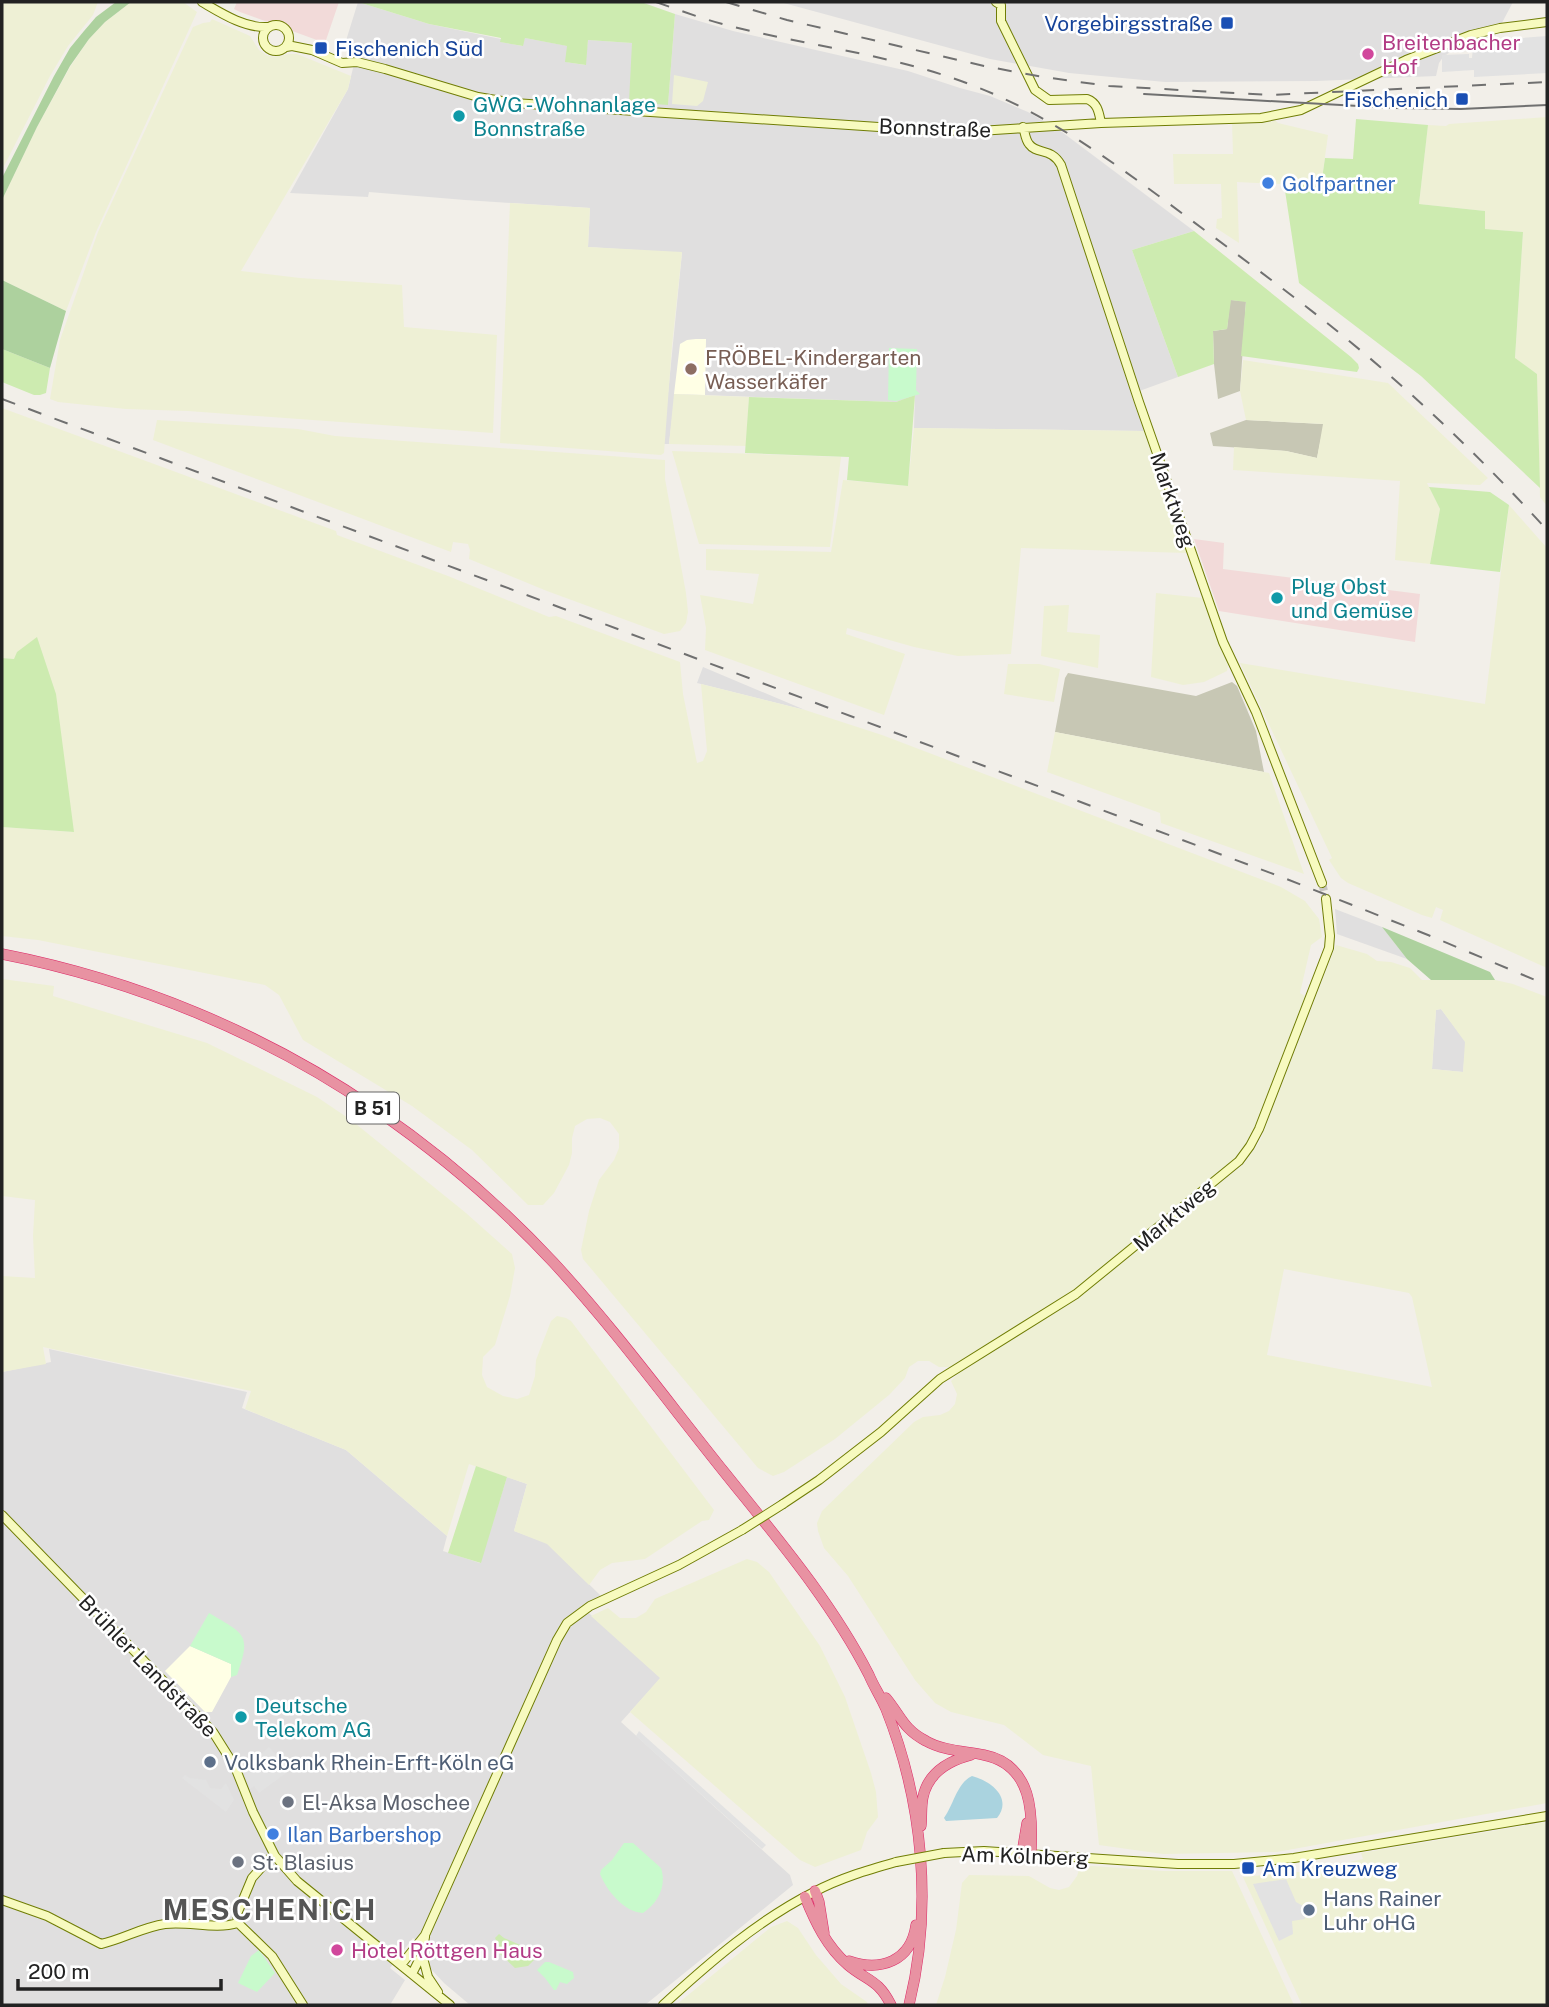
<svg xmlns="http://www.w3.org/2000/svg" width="1549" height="2007" viewBox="0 0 1549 2007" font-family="'Public Sans',sans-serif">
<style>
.residential{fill:#e0dfdf}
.commercial{fill:#f2dad9}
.education{fill:#ffffe5}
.construction{fill:#c7c7b4}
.farmland{fill:#eef0d5;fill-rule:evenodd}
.grass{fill:#cdebb0}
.forest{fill:#add19e}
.park{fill:#c8facc}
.parking{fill:#e2e2e2}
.water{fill:#aad3df}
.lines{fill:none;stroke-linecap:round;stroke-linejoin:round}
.secondary-tunnel{stroke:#c8c6c1;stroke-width:8;stroke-dasharray:8 4;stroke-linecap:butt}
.secondary-casing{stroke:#707d05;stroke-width:10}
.highway-casing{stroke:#dc2a67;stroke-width:11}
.secondary{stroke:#f7fabf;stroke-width:8}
.highway{stroke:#e892a2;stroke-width:10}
.tram{stroke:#707070;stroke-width:2}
.rail{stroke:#707070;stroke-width:2;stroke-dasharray:14 14;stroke-linecap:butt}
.secondary-bridge-casing{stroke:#707d05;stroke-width:10;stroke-linecap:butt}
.secondary-bridge{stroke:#f7fabf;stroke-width:8}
.transit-dot{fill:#1a4fb4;stroke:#fff;stroke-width:2.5}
.hotel-dot{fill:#d1479c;stroke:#fff;stroke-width:2.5}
.culture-dot{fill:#0f9aa8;stroke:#fff;stroke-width:2.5}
.shop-dot{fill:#3f7fe0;stroke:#fff;stroke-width:2.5}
.education-dot{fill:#8d6e63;stroke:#fff;stroke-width:2.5}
.service-dot{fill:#5c6f8a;stroke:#fff;stroke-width:2.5}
.worship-dot{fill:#6b7280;stroke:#fff;stroke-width:2.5}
.labels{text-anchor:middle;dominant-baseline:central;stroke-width:5;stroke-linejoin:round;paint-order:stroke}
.shield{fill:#fff;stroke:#646464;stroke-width:2}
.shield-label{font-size:19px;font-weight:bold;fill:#222}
.transit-label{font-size:21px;fill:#164399;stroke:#fff;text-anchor:end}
.hotel-label{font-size:21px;fill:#b23c85;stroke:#fff;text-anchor:start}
.culture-label{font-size:21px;fill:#0d838f;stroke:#fff;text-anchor:start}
.street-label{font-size:21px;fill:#222;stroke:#fff}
.shop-label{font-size:21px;fill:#366cbe;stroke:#fff;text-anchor:start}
.education-label{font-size:21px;fill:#785e54;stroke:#fff;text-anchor:start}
.service-label{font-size:21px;fill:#4e5e75;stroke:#fff;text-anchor:start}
.worship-label{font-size:21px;fill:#5b616d;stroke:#fff;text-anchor:start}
.district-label{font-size:28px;font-weight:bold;letter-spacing:2px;fill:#555;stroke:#fff}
</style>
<rect width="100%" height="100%" fill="#f2efe9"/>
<!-- residential -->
<path class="residential" d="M 358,2 L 429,24 L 501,39 L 501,42 L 522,46 L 525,38 L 568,46 L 566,62 L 585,65 L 588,40 L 633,43 L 668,104 L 675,14 L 733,31 L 908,71 L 960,88 L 990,96 L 1028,112 L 1062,132 L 1194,231 L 1132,250 L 1178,377 L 1131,394 L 1144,431 L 914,428 L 915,396 L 896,402 L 675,394 L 669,444 L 663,444 L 682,253 L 588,247 L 590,208 L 465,200 L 369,192 L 368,197 L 290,193 L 348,89 L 354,64 L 344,47 Z
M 780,2 L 1513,2 L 1495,36 L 1453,50 L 1443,57 L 1439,63 L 1436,76 L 1316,81 L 1165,82 L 1069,73 L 990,59 Z
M 703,667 L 805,710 L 697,683 Z
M 1335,909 L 1382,927 L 1407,959 L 1337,934 Z
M 1441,1009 L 1466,1042 L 1463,1072 L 1432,1069 L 1436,1010 Z
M 49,1349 L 247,1392 L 242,1408 L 346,1450 L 447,1536 L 443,1551 L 480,1563 L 507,1477 L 527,1484 L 514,1531 L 547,1543 L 601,1596 L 581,1606 L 661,1678 L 621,1722 L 790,1875 L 793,1885 L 645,2005 L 470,2005 L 444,1983 L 430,1968 L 429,1951 L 413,1938 L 390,1968 L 405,1980 L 390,2005 L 2,2005 L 2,1372 L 51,1362 Z"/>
<!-- commercial -->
<path class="commercial" d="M 237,2 L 339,2 L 325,43 L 240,12 L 234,9 Z
M 1194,539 L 1224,543 L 1223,569 L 1420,594 L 1415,642 L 1219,611 Z"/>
<!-- education -->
<path class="education" d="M 696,339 L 706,339 L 705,395 L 674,394 L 680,344 L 687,340 Z
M 190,1646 L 231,1664 L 231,1677 L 212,1712 L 205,1712 L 165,1671 Z"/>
<!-- construction -->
<path class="construction" d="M 1230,300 L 1246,301 L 1240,391 L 1218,399 L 1214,364 L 1213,331 L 1227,329 Z
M 1246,420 L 1324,424 L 1317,458 L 1286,451 L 1213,446 L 1210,433 Z
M 1068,673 L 1196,696 L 1232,682 L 1237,686 L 1256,731 L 1264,772 L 1055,732 L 1065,678 Z"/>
<!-- farmland -->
<path class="farmland" d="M 2,2 L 98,2 L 93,15 L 68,46 L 50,76 L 2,170 Z
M 131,2 L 183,2 L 197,12 L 96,232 L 66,311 L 2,280 L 2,200 L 37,127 L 70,67 L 89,39 L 105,22 Z
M 212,19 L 250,36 L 259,50 L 266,55 L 274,57 L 289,54 L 297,54 L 351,76 L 348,89 L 241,271 L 300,278 L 402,285 L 404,327 L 497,335 L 493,433 L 188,411 L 126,409 L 58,402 L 50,399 L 60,340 L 98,232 L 193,27 L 203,23 L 210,22 Z
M 674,75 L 708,82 L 703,101 L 697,106 L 672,104 Z
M 1547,117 L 1547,506 L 1540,497 L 1537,374 L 1515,359 L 1523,232 L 1484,229 L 1485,211 L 1419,204 L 1428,125 L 1446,126 L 1449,124 Z
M 1276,121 L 1278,123 L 1328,135 L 1321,186 L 1237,182 L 1239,243 L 1216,228 L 1217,219 L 1222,218 L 1221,184 L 1174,184 L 1173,154 L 1233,154 L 1232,122 Z
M 510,203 L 590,208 L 588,247 L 682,252 L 672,346 L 664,453 L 661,455 L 500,443 Z
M 1243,360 L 1388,383 L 1488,478 L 1480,485 L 1427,483 L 1440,509 L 1430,564 L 1395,560 L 1400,481 L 1233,470 L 1234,447 L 1286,451 L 1317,458 L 1323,424 L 1246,420 L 1240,391 Z
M 674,394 L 749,397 L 746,446 L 669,444 Z
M 2,408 L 336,531 L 337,535 L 448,576 L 549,617 L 556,616 L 680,662 L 683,694 L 697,763 L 703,761 L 707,751 L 701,684 L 805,710 L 882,735 L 1281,887 L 1305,901 L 1319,919 L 1322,937 L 1311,945 L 1300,993 L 1305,996 L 1255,1128 L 1246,1143 L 1233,1160 L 1073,1292 L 950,1367 L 939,1367 L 929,1361 L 918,1361 L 909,1367 L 905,1378 L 889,1395 L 835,1439 L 784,1472 L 773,1476 L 758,1468 L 583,1259 L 581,1250 L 589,1211 L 599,1180 L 614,1160 L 619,1148 L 619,1134 L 610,1122 L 600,1118 L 587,1119 L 575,1126 L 572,1138 L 572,1153 L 569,1165 L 554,1193 L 543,1205 L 528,1205 L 472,1150 L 412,1106 L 303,1040 L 279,995 L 265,985 L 38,940 L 2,936 L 2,827 L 73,832 L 14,659 L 2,658 Z
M 157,420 L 298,429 L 335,436 L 665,460 L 665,479 L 686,593 L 688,612 L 686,623 L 680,631 L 664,634 L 547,591 L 469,559 L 470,550 L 468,544 L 453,542 L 451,552 L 153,440 Z
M 914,428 L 1144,431 L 1187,553 L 1021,548 L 1011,654 L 958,656 L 914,647 L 847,628 L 846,634 L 905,654 L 884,715 L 705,650 L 706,628 L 700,595 L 753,604 L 759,574 L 706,570 L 706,549 L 831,552 L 843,480 L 908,486 Z
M 672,451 L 841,457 L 830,547 L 699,544 Z
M 1509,505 L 1547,548 L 1547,968 L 1440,920 L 1443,910 L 1436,907 L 1432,918 L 1422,915 L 1348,883 L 1341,878 L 1329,860 L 1332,858 L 1240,663 L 1485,704 Z
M 1156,593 L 1203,598 L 1228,665 L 1227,671 L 1204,682 L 1183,685 L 1151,677 Z
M 1069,605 L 1067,632 L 1100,635 L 1098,668 L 1041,656 L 1044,606 Z
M 1008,664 L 1039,664 L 1060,669 L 1054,702 L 1004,694 Z
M 1055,732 L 1269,773 L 1304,874 L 1161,823 L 1160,813 L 1047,772 Z
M 1336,945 L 1367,954 L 1377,961 L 1391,962 L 1410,968 L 1422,980 L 1495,980 L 1513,984 L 1547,997 L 1547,1803 L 1277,1852 L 1163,1854 L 1099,1845 L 1091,1766 L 1043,1755 L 1004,1725 L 951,1712 L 935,1703 L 915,1680 L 848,1576 L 824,1548 L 818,1531 L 817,1523 L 822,1511 L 914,1422 L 923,1417 L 940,1415 L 949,1411 L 955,1404 L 957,1394 L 951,1381 L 960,1372 L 1083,1293 L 1244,1164 L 1260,1141 ZM 1441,1009 L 1465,1042 L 1463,1072 L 1432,1069 L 1436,1010 ZM 1284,1269 L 1409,1293 L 1412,1297 L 1432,1387 L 1267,1355 Z
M 2,979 L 54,986 L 53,996 L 207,1043 L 317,1097 L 351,1120 L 466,1213 L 512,1254 L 515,1268 L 510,1296 L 495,1345 L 483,1357 L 482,1375 L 487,1387 L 503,1396 L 517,1399 L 529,1395 L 535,1376 L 536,1360 L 551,1321 L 557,1316 L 566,1318 L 571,1321 L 714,1510 L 709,1520 L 702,1521 L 645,1559 L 612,1563 L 600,1570 L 589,1585 L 547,1544 L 514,1531 L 527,1484 L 469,1464 L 447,1536 L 346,1450 L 245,1409 L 251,1391 L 43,1347 L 46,1364 L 2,1372 L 2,1276 L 35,1278 L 33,1236 L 35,1200 L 2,1196 Z
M 747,1559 L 757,1562 L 769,1572 L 820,1646 L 845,1697 L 871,1773 L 876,1792 L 878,1817 L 867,1832 L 861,1850 L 815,1867 L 800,1860 L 630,1712 L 660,1678 L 591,1616 L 608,1608 L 620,1618 L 636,1618 L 646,1612 L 655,1599 Z
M 1547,1822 L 1547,2005 L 1302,2005 L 1243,1877 L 1309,1871 L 1363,1859 L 1361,1853 Z
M 1092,1866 L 1163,1871 L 1232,1871 L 1294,2005 L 936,2005 L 945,1977 L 956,1930 L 962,1883 L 969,1875 L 1029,1876 L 1050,1888 L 1059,1890 L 1069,1887 L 1077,1876 L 1080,1867 Z
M 787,1921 L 798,1928 L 816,1955 L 841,1984 L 867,2002 L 868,2005 L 676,2005 L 771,1927 Z"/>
<!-- grass -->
<path class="grass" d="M 358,2 L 641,2 L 675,14 L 668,105 L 629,102 L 632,43 L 588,40 L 586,65 L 565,62 L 567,46 L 525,38 L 523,46 L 500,42 L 501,38 L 429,24 Z
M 1356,119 L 1428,125 L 1419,204 L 1485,211 L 1485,229 L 1523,232 L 1515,358 L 1537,374 L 1540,488 L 1421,376 L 1299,283 L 1284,184 L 1321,186 L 1325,158 L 1353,159 Z
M 1194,231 L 1351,357 L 1358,364 L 1359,368 L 1357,372 L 1241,356 L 1246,302 L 1231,300 L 1227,329 L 1213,331 L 1214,364 L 1178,377 L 1132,250 Z
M 2,349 L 50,368 L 46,393 L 40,395 L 34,395 L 2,382 Z
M 915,395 L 908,486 L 847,480 L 849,457 L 745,453 L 749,397 L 896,402 Z
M 1429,487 L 1490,492 L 1509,505 L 1500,572 L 1430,564 L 1440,509 Z
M 37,637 L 56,694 L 74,832 L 2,827 L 2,658 L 14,659 L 17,652 Z
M 476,1466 L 507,1477 L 481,1563 L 448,1553 Z
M 499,1934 L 504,1938 L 532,1950 L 530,1956 L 534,1960 L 528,1966 L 515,1968 L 500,1954 L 500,1948 L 495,1938 Z"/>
<!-- forest -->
<path class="forest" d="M 116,2 L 131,2 L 105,22 L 89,39 L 70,66 L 37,127 L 2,200 L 2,178 L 54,76 L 70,48 L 84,31 L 96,17 Z
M 2,280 L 66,311 L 50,368 L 2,349 Z
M 1382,927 L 1490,972 L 1495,980 L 1431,980 L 1407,959 Z"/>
<!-- park -->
<path class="park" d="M 889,348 L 917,349 L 916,390 L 920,394 L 896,401 L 888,400 Z
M 209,1613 C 244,1634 252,1633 237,1675 L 231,1677 L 231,1664 L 190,1646 Z
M 624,1843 L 633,1843 L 661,1868 C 667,1886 658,1903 643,1913 C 624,1912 607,1891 600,1874 L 601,1870 L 612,1860 Z
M 259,1950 L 275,1973 L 257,1992 L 238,1983 L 251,1956 Z
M 545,1962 L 549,1962 L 573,1972 L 574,1978 L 567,1984 L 560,1982 L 556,1990 L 554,1990 L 545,1978 L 537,1970 Z"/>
<!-- parking -->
<path class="parking" d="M 1547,36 L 1547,73 L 1474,77 L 1474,70 L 1442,72 L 1442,55 L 1469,54 L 1469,58 L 1472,58 L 1473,47 L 1510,39 Z
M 639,1731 L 766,1845 L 762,1849 L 636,1736 Z
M 269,1747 L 290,1770 L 259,1793 L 254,1786 L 250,1789 L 243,1770 Z
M 185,1775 L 190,1778 L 206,1780 L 210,1788 L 221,1789 L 226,1783 L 234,1800 L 226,1812 L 182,1778 Z
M 1286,1879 L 1296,1902 L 1303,1906 L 1305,1919 L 1292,1921 L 1293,1934 L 1279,1941 L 1253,1884 Z"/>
<!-- water -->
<path class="water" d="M 972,1776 C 991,1781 1013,1798 997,1818 L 946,1821 L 944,1818 C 954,1804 957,1783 972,1776 Z"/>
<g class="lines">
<!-- secondary-tunnel -->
<path class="secondary-tunnel" d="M 1322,883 L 1326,899"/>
<defs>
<path id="secondary" d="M 202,2 C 221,13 244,28 267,27
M 996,2 L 1001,5 L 1001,21 L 1035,90 L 1049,100 L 1087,99 C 1098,103 1099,113 1101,123
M263 38a13 13 0 1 1 26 0a13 13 0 1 1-26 0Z
M 286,47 L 292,46 L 312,50 L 342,63 L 357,62 L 385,69 L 478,97 L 514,103 L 924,130 L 979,131 L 1101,123 L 1261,118 L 1301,110 L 1406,60 L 1471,35 L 1500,28 L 1547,22
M 1023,127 C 1025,132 1025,139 1029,144 C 1037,155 1051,147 1061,165 L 1139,402 L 1223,642 L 1256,712 L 1322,883
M 783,1504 L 819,1480 L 881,1432 L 940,1379 L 1076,1294 L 1239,1161 L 1250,1146 L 1259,1129 L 1329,948 L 1330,936 L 1326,899
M 2,1515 L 213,1732 L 235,1767 L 253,1812 L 275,1856 L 297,1881 L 450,2005
M 944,1853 L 984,1851 L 1178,1864 L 1234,1864 L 1294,1858 L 1547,1816
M 275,1856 L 269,1859 L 252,1878 L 237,1914 L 238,1923 L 272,1956 L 303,2005
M 2,1900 L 47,1916 L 101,1944 C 123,1939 143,1927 165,1924 C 190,1921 214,1930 238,1923
M 422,1954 L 428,1977 L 438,1992
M 401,1965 L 425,1935 L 557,1640 L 567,1623 L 590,1606 L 679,1565 L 742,1530
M 412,1974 L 422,1954 L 425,1937
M 663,2005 C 709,1963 758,1920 814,1892 C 840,1878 868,1870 896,1862"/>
<path id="highway" d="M 2,954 C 135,980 264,1033 376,1110 C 440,1154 500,1205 553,1262 C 614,1328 668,1402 725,1473 C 777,1538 831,1601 869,1675 C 874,1687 881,1697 886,1709 C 923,1802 933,1908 909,2005
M 886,1698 C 901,1716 903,1729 926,1741 C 944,1751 965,1751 984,1755 C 1033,1765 1033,1814 1031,1853
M 921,1826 C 922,1816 921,1806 923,1797 C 928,1773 948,1761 971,1755
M 1022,1853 L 1027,1823
M 815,1891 L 819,1902 L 824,1933
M 805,1897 C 815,1922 827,1947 848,1965 C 867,1981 878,1979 891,2005
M 849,1961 C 881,1972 911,1961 916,1925"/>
</defs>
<!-- secondary casing -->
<use href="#secondary" class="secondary-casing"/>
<!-- highway casing -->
<use href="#highway" class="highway-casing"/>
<!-- secondary -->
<use href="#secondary" class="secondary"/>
<!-- highway -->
<use href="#highway" class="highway"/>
<!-- tram -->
<path class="tram" d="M 1144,94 L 1394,108 L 1461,109 L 1547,105"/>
<!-- rail -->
<path class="rail" d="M 656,2 C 679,10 703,19 726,25 C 807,46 891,54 969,84 C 1052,115 1121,168 1191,220 C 1235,253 1279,285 1322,319 C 1403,383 1478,454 1547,530
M 726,2 L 787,20 L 984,66 L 1043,77 L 1109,86 L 1269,95 L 1547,82
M 2,399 L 1284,878 L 1428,935 L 1547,985"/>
<defs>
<path id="secondary-bridge" d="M 742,1530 L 783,1504
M 896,1862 L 944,1853"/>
</defs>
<!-- secondary-bridge casing -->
<use href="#secondary-bridge" class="secondary-bridge-casing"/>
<!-- secondary-bridge -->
<use href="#secondary-bridge" class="secondary-bridge"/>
</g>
<!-- markers -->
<g class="transit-dot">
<rect x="1220" y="16" width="14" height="14" rx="3.5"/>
<rect x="314" y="41" width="14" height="14" rx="3.5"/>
<rect x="1455" y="92" width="14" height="14" rx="3.5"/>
<rect x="1241" y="1861" width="14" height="14" rx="3.5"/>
</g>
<g class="hotel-dot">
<circle cx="1368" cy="54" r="7"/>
<circle cx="337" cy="1950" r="7"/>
</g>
<g class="culture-dot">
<circle cx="459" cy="116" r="7"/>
<circle cx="1277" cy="598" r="7"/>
<circle cx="241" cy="1717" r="7"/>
</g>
<g class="shop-dot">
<circle cx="1268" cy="183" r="7"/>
<circle cx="273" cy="1834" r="7"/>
</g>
<circle class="education-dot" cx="691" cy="369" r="7"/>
<g class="service-dot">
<circle cx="210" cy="1762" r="7"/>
<circle cx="1309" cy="1910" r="7"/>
</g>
<g class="worship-dot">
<circle cx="288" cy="1802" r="7"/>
<circle cx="238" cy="1862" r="7"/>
</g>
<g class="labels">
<!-- shield labels -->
<rect class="shield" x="347" y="1092.5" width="52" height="31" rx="5"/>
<g class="shield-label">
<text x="373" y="1108">B 51</text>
</g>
<!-- transit labels -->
<g class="transit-label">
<text x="1213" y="23">Vorgebirgsstraße</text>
<text x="335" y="48" text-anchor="start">Fischenich Süd</text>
<text x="1448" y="99">Fischenich</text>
<text x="1262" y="1868" text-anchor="start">Am Kreuzweg</text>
</g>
<!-- hotel labels -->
<g class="hotel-label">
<text x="1382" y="42">Breitenbacher<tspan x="1382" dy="24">Hof</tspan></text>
<text x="351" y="1950">Hotel Röttgen Haus</text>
</g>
<!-- culture labels -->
<g class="culture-label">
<text x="473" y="104">GWG - Wohnanlage<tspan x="473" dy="24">Bonnstraße</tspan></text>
<text x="1291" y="586">Plug Obst<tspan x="1291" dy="24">und Gemüse</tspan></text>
<text x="255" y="1705">Deutsche<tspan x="255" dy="24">Telekom AG</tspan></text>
</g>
<!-- street labels -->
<g class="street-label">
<text transform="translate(935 128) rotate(2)">Bonnstraße</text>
<text transform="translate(1173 500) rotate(71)">Marktweg</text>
<text transform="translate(1174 1215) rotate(-40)">Marktweg</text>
<text transform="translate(148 1666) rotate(46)">Brühler Landstraße</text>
<text transform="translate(1025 1856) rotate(2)">Am Kölnberg</text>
</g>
<!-- shop labels -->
<g class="shop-label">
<text x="1282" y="183">Golfpartner</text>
<text x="287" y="1834">Ilan Barbershop</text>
</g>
<!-- education labels -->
<g class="education-label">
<text x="705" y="357">FRÖBEL-Kindergarten<tspan x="705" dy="24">Wasserkäfer</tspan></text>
</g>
<!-- service labels -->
<g class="service-label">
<text x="224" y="1762">Volksbank Rhein-Erft-Köln eG</text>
<text x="1323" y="1898">Hans Rainer<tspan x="1323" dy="24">Luhr oHG</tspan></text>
</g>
<!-- worship labels -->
<g class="worship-label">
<text x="302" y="1802">El-Aksa Moschee</text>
<text x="252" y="1862">St. Blasius</text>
</g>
<!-- district labels -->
<g class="district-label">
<text x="270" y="1909">MESCHENICH</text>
</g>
</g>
<!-- border -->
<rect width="1549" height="2007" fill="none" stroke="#222222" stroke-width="7"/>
<!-- scale -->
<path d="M18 1979v10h203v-10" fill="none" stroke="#222222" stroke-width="3.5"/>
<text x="28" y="1979" font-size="21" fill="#222222" stroke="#ffffff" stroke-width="5" paint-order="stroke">200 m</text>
</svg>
